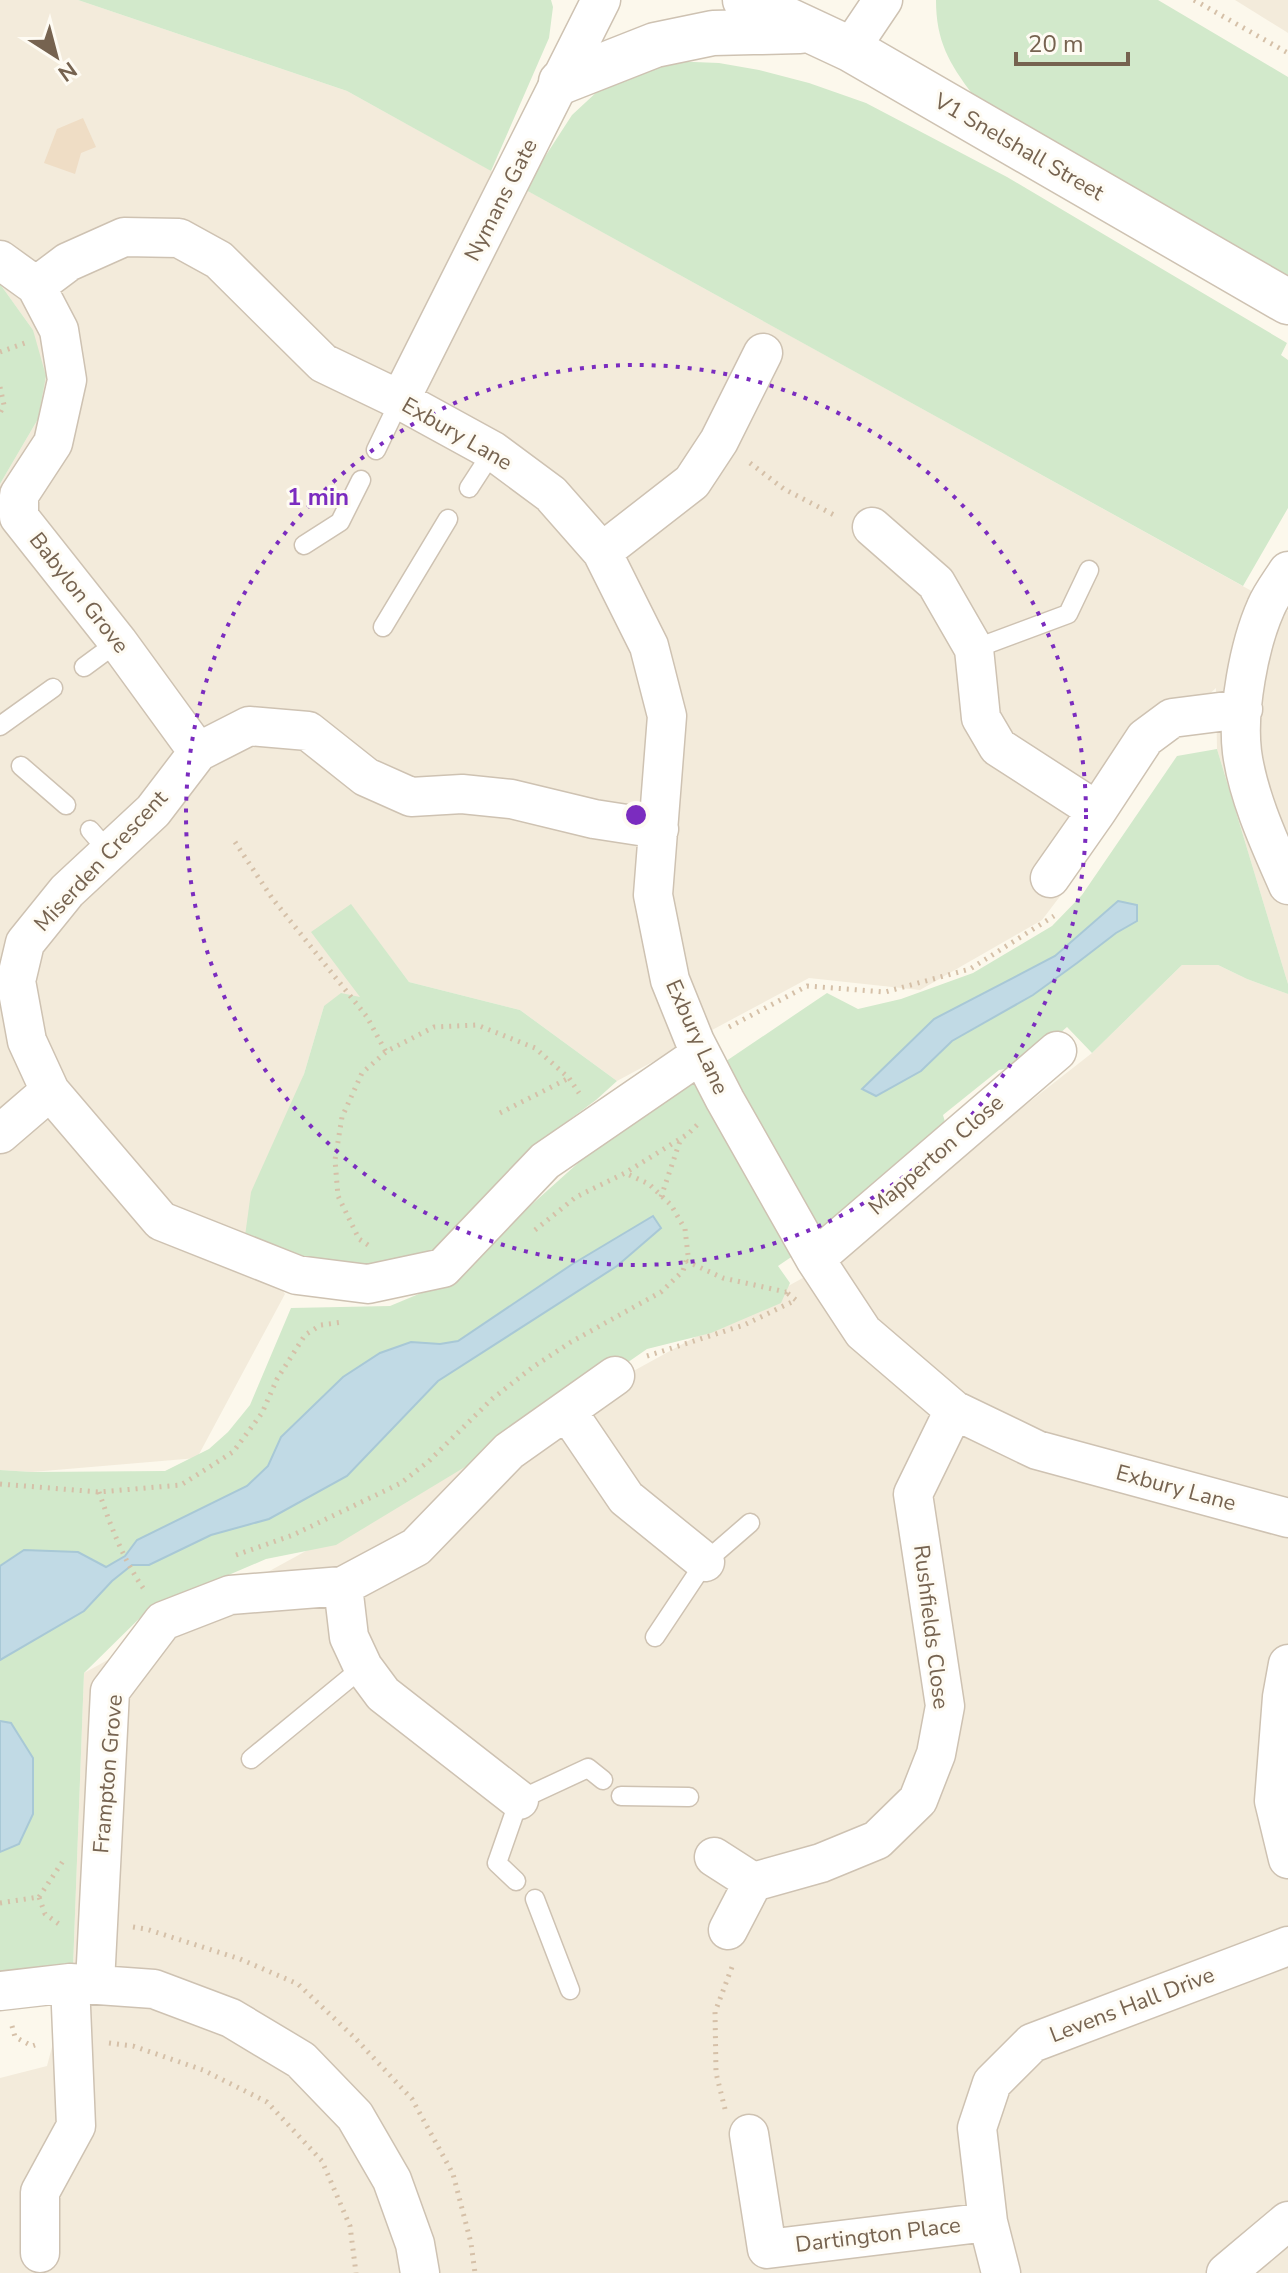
<svg xmlns="http://www.w3.org/2000/svg" width="1288" height="2273" viewBox="0 0 1288 2273" font-family="'Nunito Sans',sans-serif">
<style>
.residential{fill:#f3ebdb}
.green{fill:#d2e9cb}
.water{fill:#c1dae5;stroke:#a8c8d6;stroke-width:2}
.building{fill:#efddc5}
.lines{fill:none;stroke-linecap:round;stroke-linejoin:round}
.service-casing{stroke:#cec2b2;stroke-width:21}
.minor-casing{stroke:#cec2b2;stroke-width:41}
.tertiary-casing{stroke:#cec2b2;stroke-width:47}
.path{stroke:#d5c0a8;stroke-width:5;stroke-dasharray:2 6;stroke-linecap:butt}
.service{stroke:#fff;stroke-width:18}
.minor{stroke:#fff;stroke-width:38}
.tertiary{stroke:#fff;stroke-width:44}
.ring{fill:none;stroke:#7b2cbf;stroke-width:4;stroke-dasharray:4 8}
.labels{text-anchor:middle;dominant-baseline:central;stroke-width:6;stroke-linejoin:round;paint-order:stroke}
.street-label{font-size:22px;fill:#766350;stroke:#fefbf3}
.centre{fill:#7b2cbf;stroke:#fefbf3;stroke-width:4}
.ring-label{font-size:24px;text-anchor:middle;font-weight:bold;fill:#7b2cbf;stroke:#fefbf3;stroke-width:6;stroke-linejoin:round;paint-order:stroke}
</style>
<rect width="100%" height="100%" fill="#fcf8ec"/>
<!-- residential -->
<path class="residential" d="M 0,0 L 78,0 L 347,91 L 1288,611 L 1288,984 L 1217,749 L 1216,688 L 1194,708 L 1048,888 L 1061,895 L 1042,920 L 920,990 L 809,978 L 617,1081 L 520,1010 L 409,982 L 351,905 L 361,998 L 324,1006 L 304,1074 L 245,1236 L 285,1294 L 197,1458 L 32,1472 L 0,1470 L 0,484 L 38,419 L 33,330 L 0,284 Z
M 1235,0 L 1288,0 L 1288,33 L 1285,31 Z
M 1182,965 L 1218,965 L 1247,979 L 1288,994 L 1288,2273 L 0,2273 L 0,2078 L 47,2066 L 73,1968 L 84,1673 L 810,1274 L 1092,1053 Z"/>
<!-- green -->
<path class="green" d="M 78,0 L 551,0 L 553,7 L 549,38 L 491,171 L 347,91 Z
M 936,0 L 1158,0 L 1288,77 L 1288,279 L 973,95 C 949,63 936,41 936,0 Z
M 669,61 L 719,63 L 759,70 L 809,83 L 866,103 L 1007,177 L 1287,343 L 1281,355 L 1288,360 L 1288,508 L 1243,586 L 524,189 L 572,115 L 600,89 Z
M 0,284 L 33,330 L 46,376 L 38,419 L 0,484 Z
M 1217,749 L 1288,984 L 1288,994 L 1247,979 L 1218,965 L 1182,965 L 1092,1053 L 1067,1027 L 1022,1066 L 999,1070 L 943,1115 L 947,1129 L 825,1234 L 778,1266 L 790,1283 L 781,1303 L 711,1333 L 647,1349 L 559,1410 L 336,1545 L 266,1559 L 149,1609 L 84,1673 L 73,1968 L 0,1977 L 0,1470 L 32,1472 L 165,1471 L 209,1449 L 228,1432 L 250,1405 L 291,1308 L 390,1306 L 457,1278 L 529,1207 L 587,1155 L 827,993 L 858,1009 L 901,999 L 973,973 L 1052,926 L 1082,895 L 1177,756 Z
M 351,904 L 409,982 L 520,1010 L 617,1081 L 596,1100 L 558,1128 L 436,1250 L 398,1263 L 351,1268 L 297,1257 L 245,1236 L 251,1192 L 304,1074 L 324,1006 L 341,993 L 360,997 L 311,932 Z"/>
<!-- water -->
<path class="water" d="M 1118,901 L 1137,905 L 1137,921 L 1116,933 L 1077,963 L 1033,995 L 952,1041 L 921,1071 L 876,1096 L 862,1089 L 934,1019 L 1055,956 Z
M 653,1216 L 661,1228 L 617,1266 L 438,1381 L 347,1476 L 269,1519 L 211,1535 L 149,1565 L 132,1565 L 112,1581 L 84,1611 L 0,1660 L 0,1566 L 24,1550 L 78,1552 L 106,1567 L 125,1556 L 137,1540 L 247,1486 L 268,1466 L 281,1437 L 343,1377 L 380,1353 L 411,1342 L 440,1344 L 458,1341 L 571,1265 Z
M 0,1721 L 11,1723 L 33,1758 L 33,1814 L 19,1844 L 0,1852 Z"/>
<!-- building -->
<path class="building" d="M 83,118 L 96,147 L 81,153 L 75,174 L 44,163 L 57,129 Z"/>
<g class="lines">
<defs>
<path id="service" d="M 376,450 L 400,400
M 469,488 L 493,451
M 304,545 L 340,522 L 361,480
M 383,627 L 448,519
M 974,649 L 1068,614 L 1089,570
M 84,667 L 118,642
M 0,726 L 53,688
M 21,766 L 66,805
M 90,830 L 109,852
M 655,1637 L 705,1562 L 750,1523
M 251,1759 L 363,1667
M 621,1796 L 689,1797
M 516,1881 L 497,1863 L 519,1800 L 588,1768 L 603,1780
M 535,1899 L 570,1990"/>
<path id="minor" d="M 850,49 L 883,0
M 0,260 L 36,286 L 59,330 L 67,380 L 53,443 L 19,495 L 19,517 L 118,642 L 198,752
M 36,286 L 68,262 L 124,237 L 179,238 L 219,260 L 323,363 L 400,400 L 493,451 L 551,494 L 602,552 L 649,646 L 667,716 L 653,895 L 670,980 L 695,1042 L 725,1100 L 815,1259 L 863,1332 L 954,1410 L 1037,1450 L 1288,1518
M 400,400 L 601,0
M 872,527 L 936,583 L 974,649 L 981,718 L 998,747 L 1097,811 L 1145,738 L 1172,718 L 1243,709
M 602,552 L 692,482 L 719,441 L 763,353
M 1288,571 C 1281,582 1271,595 1266,607 C 1249,645 1237,711 1242,752 C 1248,797 1270,844 1288,885
M 659,829 L 594,819 L 511,799 L 462,794 L 411,797 L 366,777 L 308,731 L 249,726 L 198,752 L 153,811 L 67,891 L 25,943 L 16,981 L 27,1041 L 50,1091 L 161,1221 L 297,1275 L 368,1284 L 443,1268 L 545,1161 L 701,1054
M 1050,878 L 1097,811
M 0,1134 L 50,1091
M 815,1259 L 1057,1051
M 567,1411 L 626,1498 L 705,1562
M 343,1586 L 416,1547 L 509,1451 L 615,1376
M 1288,1664 L 1282,1697 L 1274,1801 L 1288,1859
M 714,1857 L 753,1882
M 728,1930 L 753,1882 L 821,1863 L 877,1840 L 918,1800 L 936,1754 L 945,1706 L 913,1494 L 954,1410
M 95,1983 L 110,1691 L 163,1621 L 230,1595 L 343,1586 L 349,1637 L 363,1667 L 383,1694 L 519,1800
M 0,1991 L 70,1983 L 154,1989 L 231,2018 L 301,2060 L 355,2116 L 392,2180 L 415,2244 L 420,2273
M 749,2134 L 767,2249 L 988,2222
M 40,2253 L 40,2192 L 76,2126 L 70,1983
M 1001,2273 L 988,2222 L 977,2128 L 992,2083 L 1032,2043 L 1288,1946
M 1226,2273 L 1288,2221"/>
<path id="tertiary" d="M 745,0 L 850,49 L 1288,302
M 561,82 L 655,45 L 713,33 L 800,31"/>
</defs>
<!-- service casing -->
<use href="#service" class="service-casing"/>
<!-- minor casing -->
<use href="#minor" class="minor-casing"/>
<!-- tertiary casing -->
<use href="#tertiary" class="tertiary-casing"/>
<!-- path -->
<path class="path" d="M 1194,0 L 1288,53
M 0,352 L 25,343
M 0,387 L 4,405 L 0,413
M 750,463 L 784,489 L 836,516
M 235,842 L 272,898 L 367,1017 L 386,1052
M 729,1027 L 807,986 L 885,992 L 970,969 L 1054,916
M 500,1113 L 569,1078
M 661,1197 L 680,1141
M 535,1230 L 576,1197 L 625,1173 L 688,1134 L 697,1125
M 368,1245 L 359,1239 L 338,1196 L 335,1160 L 342,1117 L 362,1073 L 387,1051 L 434,1027 L 477,1025 L 535,1048 L 569,1078 L 579,1093
M 686,1261 L 723,1278 L 786,1292 L 788,1290
M 647,1356 L 744,1325 L 796,1300 L 786,1292
M 0,1484 L 99,1492 L 181,1485 L 233,1452 L 262,1413 L 277,1379 L 305,1335 L 321,1325 L 343,1322
M 99,1492 C 111,1527 124,1562 146,1592
M 236,1555 L 293,1535 L 401,1483 L 429,1461 L 492,1399 L 533,1367 L 571,1342 L 661,1292 L 683,1271 L 688,1255 L 685,1229 L 671,1205 L 649,1184 L 625,1173
M 39,1897 L 63,1861
M 0,1903 L 39,1897 L 45,1914 L 59,1924
M 133,1927 L 146,1929 L 240,1959 L 298,1984 L 355,2038 L 412,2099 L 453,2174 L 471,2243 L 475,2273
M 12,2026 L 15,2037 L 32,2046 L 35,2045
M 109,2043 L 133,2046 L 203,2070 L 267,2102 L 322,2161 L 350,2226 L 356,2273
M 725,2109 L 716,2073 L 715,2012 L 732,1967"/>
<!-- service -->
<use href="#service" class="service"/>
<!-- minor -->
<use href="#minor" class="minor"/>
<!-- tertiary -->
<use href="#tertiary" class="tertiary"/>
</g>
<!-- distance rings -->
<circle class="ring" cx="636" cy="815" r="450"/>
<g class="labels">
<!-- street labels -->
<g class="street-label">
<text transform="translate(1019 147) rotate(30)">V1 Snelshall Street</text>
<text transform="translate(501 200) rotate(-63)">Nymans Gate</text>
<text transform="translate(457 434) rotate(30)">Exbury Lane</text>
<text transform="translate(79 593) rotate(52)">Babylon Grove</text>
<text transform="translate(101 861) rotate(-47)">Miserden Crescent</text>
<text transform="translate(697 1037) rotate(66)">Exbury Lane</text>
<text transform="translate(936 1155) rotate(-41)">Mapperton Close</text>
<text transform="translate(1176 1488) rotate(15)">Exbury Lane</text>
<text transform="translate(931 1627) rotate(83)">Rushfields Close</text>
<text transform="translate(108 1774) rotate(-85)">Frampton Grove</text>
<text transform="translate(1132 2005) rotate(-21)">Levens Hall Drive</text>
<text transform="translate(878 2235) rotate(-7)">Dartington Place</text>
</g>
</g>
<circle cx="636" cy="815" r="12" class="centre"/>
<g class="ring-label">
<text x="318" y="505">1 min</text>
</g>
<!-- north arrow -->
<g transform="translate(56 56) rotate(144)" stroke="#fefbf3" stroke-width="6" paint-order="stroke">
<path d="M0-6L14 30L0 20L-14 30Z" fill="#766350"/>
<text y="-12" font-size="22" font-weight="bold" text-anchor="middle" fill="#766350">N</text>
</g>
<!-- scale -->
<path d="M1016 52v12h112v-12" fill="none" stroke="#766350" stroke-width="4"/>
<text x="1028" y="52" font-size="24" fill="#766350" stroke="#fefbf3" stroke-width="6" paint-order="stroke">20 m</text>
</svg>
